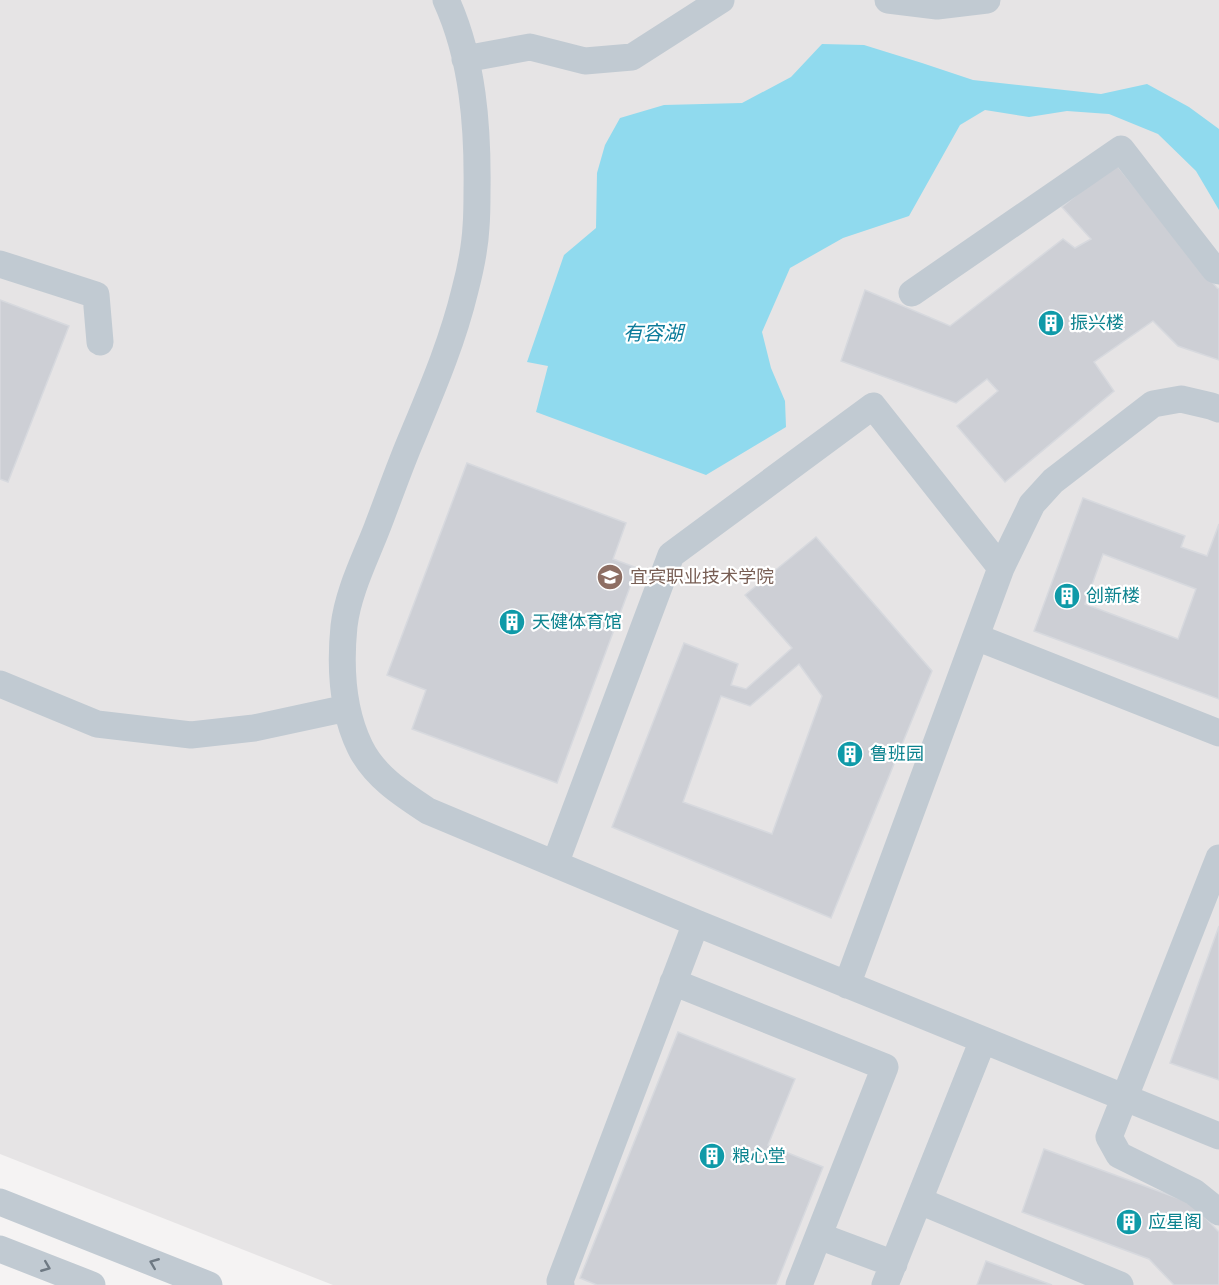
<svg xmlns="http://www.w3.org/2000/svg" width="1219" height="1285" viewBox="0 0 1219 1285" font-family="'Source Sans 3','Noto Sans SC',sans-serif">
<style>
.education{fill:#e6e4e5}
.water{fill:#90daee}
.building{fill:#cdcfd5;stroke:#d7d9de;stroke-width:1.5;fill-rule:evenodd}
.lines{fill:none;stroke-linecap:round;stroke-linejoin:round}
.minor{stroke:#c1cad2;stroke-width:27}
.oneway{stroke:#6e7983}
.labels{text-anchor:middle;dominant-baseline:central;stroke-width:4.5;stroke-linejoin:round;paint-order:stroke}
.culture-label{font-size:18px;fill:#0d838f;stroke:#fff;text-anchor:start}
.education-label{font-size:18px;fill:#785e54;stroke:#fff;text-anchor:start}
.water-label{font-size:20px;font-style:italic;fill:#0c7c9b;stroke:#fff}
</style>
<rect width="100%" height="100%" fill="#f5f3f3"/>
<!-- education -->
<path class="education" d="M 0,0 L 1219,0 L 1219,1285 L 333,1285 L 0,1154 Z"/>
<!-- water -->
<path class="water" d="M 822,44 L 864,45 L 922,63 L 973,80 L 1101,94 L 1147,84 L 1189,107 L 1219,129 L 1219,210 L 1196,171 L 1158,134 L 1109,114 L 1067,111 L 1029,117 L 985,110 L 960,125 L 909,216 L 843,238 L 790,268 L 762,332 L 771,368 L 785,401 L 786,427 L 706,475 L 536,412 L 548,366 L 527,362 L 564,255 L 596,228 L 597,173 L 605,145 L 620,118 L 664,105 L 742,103 L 791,77 Z"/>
<!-- building -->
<path class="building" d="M 1115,163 L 1217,288 L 1219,289 L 1219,360 L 1178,346 L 1153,321 L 1094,362 L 1114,391 L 1005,482 L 957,426 L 998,391 L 987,379 L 956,403 L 841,361 L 865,290 L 950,326 L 1063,239 L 1075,248 L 1091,239 L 1062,207 Z
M 0,300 L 69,326 L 8,482 L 0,479 Z
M 467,463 L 626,523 L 613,559 L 637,568 L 557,783 L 412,729 L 426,690 L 387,675 Z
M 1083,498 L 1185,536 L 1181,547 L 1207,556 L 1219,524 L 1219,699 L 1034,631 ZM 1103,554 L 1196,589 L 1178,639 L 1085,604 Z
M 816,537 L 932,671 L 831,918 L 612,827 L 684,643 L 738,664 L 731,685 L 746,689 L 792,648 L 745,595 ZM 799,664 L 822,696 L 772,834 L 683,802 L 721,696 L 750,706 Z
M 1219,926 L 1219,1080 L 1170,1063 Z
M 678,1032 L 795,1079 L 768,1145 L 823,1167 L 776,1285 L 597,1285 L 580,1278 Z
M 1044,1149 L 1191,1203 L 1219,1232 L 1219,1285 L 1174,1285 L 1149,1259 L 1022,1212 Z
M 986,1261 L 1052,1285 L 977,1285 Z"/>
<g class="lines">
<!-- minor -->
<path class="minor" d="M 446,0 C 473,59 478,127 477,191 C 477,203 477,215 476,227 C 475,246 470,271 465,290 C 453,340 433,387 413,435 C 400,465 389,497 377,528 C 365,559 348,592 344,626 C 340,666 342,710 360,747 C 374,776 402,794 428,811 L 696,923 L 1219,1136
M 888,0 L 937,6 L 987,0
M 465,59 L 530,47 L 585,61 L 632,57 L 721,0
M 0,264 L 96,295 L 100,342
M 912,293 L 1121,149 L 1215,270 L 1219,271
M 976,637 L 1219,733
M 0,684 L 97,724 L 191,735 L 254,728 L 347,708
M 1219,858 L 1109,1137 L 1119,1155 L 1194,1192 L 1219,1212
M 555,864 L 671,555 L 873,406 L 1001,568
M 673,982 L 885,1067 L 799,1285
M 847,985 L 1001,568 L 1032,504 L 1053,481 L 1153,404 L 1181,399 L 1211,406 L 1219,409
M 920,1201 L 1120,1285
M 0,1202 L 209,1285
M 819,1236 L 894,1264
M 0,1249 L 92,1285
M 561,1285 L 560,1281 L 696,923
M 885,1285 L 983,1040"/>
</g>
<!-- one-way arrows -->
<defs><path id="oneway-chevron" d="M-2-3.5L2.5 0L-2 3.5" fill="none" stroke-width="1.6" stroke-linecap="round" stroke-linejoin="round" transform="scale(1.5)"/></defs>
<g class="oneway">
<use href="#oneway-chevron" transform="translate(154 1263) rotate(-158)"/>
<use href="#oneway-chevron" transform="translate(46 1267) rotate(22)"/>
</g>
<!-- icons -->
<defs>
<symbol id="building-disc" viewBox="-11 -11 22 22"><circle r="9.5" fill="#0f9aa8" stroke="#fff"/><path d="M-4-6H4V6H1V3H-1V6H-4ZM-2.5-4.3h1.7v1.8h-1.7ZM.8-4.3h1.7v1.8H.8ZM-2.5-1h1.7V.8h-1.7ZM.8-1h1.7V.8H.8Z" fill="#fff"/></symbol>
<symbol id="school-disc" viewBox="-11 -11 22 22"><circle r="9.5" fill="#8d6e63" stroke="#fff"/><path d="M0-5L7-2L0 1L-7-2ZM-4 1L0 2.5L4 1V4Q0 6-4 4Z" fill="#fff"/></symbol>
</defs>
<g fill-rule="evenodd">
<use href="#building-disc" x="1036" y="308" width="30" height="30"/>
<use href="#school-disc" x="595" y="562" width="30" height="30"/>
<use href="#building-disc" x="1052" y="581" width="30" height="30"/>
<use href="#building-disc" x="497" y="607" width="30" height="30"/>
<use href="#building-disc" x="835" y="739" width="30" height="30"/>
<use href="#building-disc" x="697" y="1141" width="30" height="30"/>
<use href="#building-disc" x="1114" y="1207" width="30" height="30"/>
</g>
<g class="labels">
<!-- culture labels -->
<g class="culture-label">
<text x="1070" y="323">振兴楼</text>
<text x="1086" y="596">创新楼</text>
<text x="532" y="622">天健体育馆</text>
<text x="870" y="754">鲁班园</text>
<text x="732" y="1156">粮心堂</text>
<text x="1148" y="1222">应星阁</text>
</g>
<!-- education labels -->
<g class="education-label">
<text x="630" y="577">宜宾职业技术学院</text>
</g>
<!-- water labels -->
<g class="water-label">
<text x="653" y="334">有容湖</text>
</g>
</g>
</svg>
